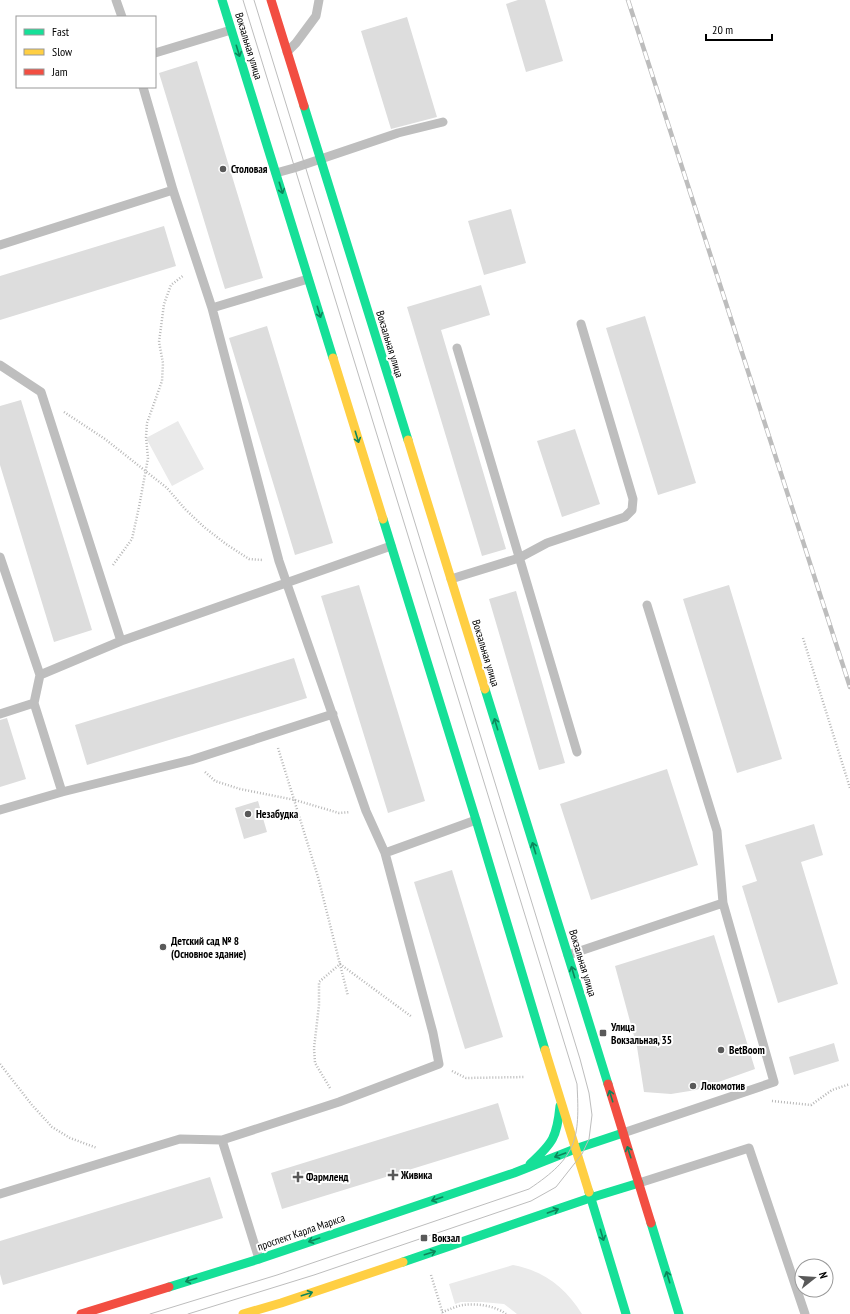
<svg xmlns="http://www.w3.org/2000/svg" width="850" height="1314" viewBox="0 0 850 1314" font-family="'PT Sans Narrow',sans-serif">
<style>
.green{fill:#eaeaea}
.building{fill:#ddd}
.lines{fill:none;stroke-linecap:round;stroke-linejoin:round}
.path{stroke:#b8b8b8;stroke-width:2.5;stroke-dasharray:1 2;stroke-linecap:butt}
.lane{stroke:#bebebe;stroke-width:9}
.fast{stroke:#16e098;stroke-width:9}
.slow{stroke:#ffcf43;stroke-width:9}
.jam{stroke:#f24e42;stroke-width:9}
.tram{stroke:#bdbdbd;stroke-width:1}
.rail-casing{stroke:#bdbdbd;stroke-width:4.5}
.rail{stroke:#fff;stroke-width:3;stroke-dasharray:9;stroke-linecap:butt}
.oneway{stroke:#0d865b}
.poi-dot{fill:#595959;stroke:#fff;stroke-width:1.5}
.labels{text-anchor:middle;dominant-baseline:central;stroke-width:4;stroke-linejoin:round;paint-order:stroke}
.street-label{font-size:11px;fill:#000;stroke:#fff}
.poi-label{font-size:11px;font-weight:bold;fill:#000;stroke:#fff;text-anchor:start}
</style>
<rect width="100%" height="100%" fill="#fff"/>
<!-- green -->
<path class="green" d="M 178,421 L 204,469 L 172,486 L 146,438 Z
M 513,1265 C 544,1271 565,1287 582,1314 L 517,1314 L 504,1304 L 482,1302 L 461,1302 L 455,1304 L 449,1284 Z"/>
<!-- building -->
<path class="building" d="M 518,0 L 545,0 L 563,61 L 526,72 L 506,4 Z
M 407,17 L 437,117 L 391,129 L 361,31 Z
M 197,61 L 263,278 L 225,289 L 159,73 Z
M 511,209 L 526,263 L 484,275 L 468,221 Z
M 164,226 L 176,266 L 0,320 L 0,276 Z
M 481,285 L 490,315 L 441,330 L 506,549 L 482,556 L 407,307 Z
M 645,316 L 696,483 L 658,495 L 606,328 Z
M 267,326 L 333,543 L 295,555 L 229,338 Z
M 21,400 L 92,630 L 54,642 L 0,465 L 0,406 Z
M 575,429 L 600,504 L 562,517 L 537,441 Z
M 359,585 L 425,801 L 388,813 L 321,596 Z
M 729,585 L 782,759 L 737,773 L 683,599 Z
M 516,591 L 565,763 L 539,770 L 489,599 Z
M 294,658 L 307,698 L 87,765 L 75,725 Z
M 7,718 L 26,779 L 0,787 L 0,720 Z
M 667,769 L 698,865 L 591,900 L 560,804 Z
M 258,801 L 267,832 L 244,839 L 235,808 Z
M 814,824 L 823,855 L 801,862 L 838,984 L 778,1003 L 742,886 L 757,881 L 745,845 Z
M 452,870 L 503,1037 L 465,1049 L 414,882 Z
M 714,935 L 755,1069 L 696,1090 L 671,1094 L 644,1092 L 637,1047 L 615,966 Z
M 834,1043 L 839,1061 L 794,1075 L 789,1057 Z
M 498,1103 L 509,1139 L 282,1209 L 271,1173 Z
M 210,1177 L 223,1218 L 3,1285 L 0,1274 L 0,1241 Z"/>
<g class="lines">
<!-- path -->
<path class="path" d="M 64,412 L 105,439 L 167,488 L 185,509 L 204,527 L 226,544 L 249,559 L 263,560
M 113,565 L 132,539 L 139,507 L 148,458 L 146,437 L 147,423 L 162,381 L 163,363 L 159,342 L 164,304 L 171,285 L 184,275
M 803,638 L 850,788
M 278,748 L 318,877 L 348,996
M 205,772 L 215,781 L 240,789 L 295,800 L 339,813 L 350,812
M 0,1064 L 32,1105 L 52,1127 L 70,1138 L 97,1148
M 452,1071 L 466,1078 L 525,1077
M 330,1088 L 315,1063 L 314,1048 L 319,1005 L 319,982 L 340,964 L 412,1017
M 772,1101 L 811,1105 L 832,1090 L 850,1084
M 431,1275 L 443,1314
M 442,1312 C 449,1310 456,1306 463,1305 C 477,1303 496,1306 506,1314"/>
<!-- lane -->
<path class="lane" d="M 116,0 L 122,17
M 287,52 L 296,43 L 316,16 L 319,0
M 155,53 L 231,30
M 276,173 L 294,168 L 398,133 L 443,122
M 0,245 L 173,190
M 212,308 L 308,279
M 457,348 L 577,752
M 0,365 L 41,392 L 121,641
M 0,557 L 40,675 L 34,703 L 62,792
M 451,579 L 519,558 L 547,543 L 625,517 L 632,510 L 633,499 L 581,324
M 40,675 L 121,641 L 391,546
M 0,714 L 34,703
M 0,810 L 62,792 L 191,760 L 333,714
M 385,853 L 476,820
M 568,955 L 723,903
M 623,1133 L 774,1082 L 723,903 L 717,831 L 647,605
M 222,1140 L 259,1259
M 639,1183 L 749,1148 L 805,1314
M 0,1194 L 180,1139 L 222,1140 L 339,1102 L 439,1064 L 433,1033 L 385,853 L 366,811 L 279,561 L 212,308 L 173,190 L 143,87"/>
<!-- fast -->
<path class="fast" d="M 222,0 L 333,358
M 304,106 L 408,440
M 383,519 L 476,820 L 545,1050
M 485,689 L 608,1084
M 530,1164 C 553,1143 557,1137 560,1106
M 589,1192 L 626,1314
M 651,1223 L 679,1314
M 403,1262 L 590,1198 L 639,1183
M 169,1287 L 259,1259 L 514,1173 L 575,1149 L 623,1133"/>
<!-- slow -->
<path class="slow" d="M 333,358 L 383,519
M 408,440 L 485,689
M 545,1050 L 589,1192
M 243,1314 L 281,1303 L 403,1262"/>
<!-- jam -->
<path class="jam" d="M 271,0 L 304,106
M 608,1084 L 651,1223
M 81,1314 L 169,1287"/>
<!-- tram -->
<path class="tram" d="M 150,1314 L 277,1275 L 529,1189 C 577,1157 580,1140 577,1084 L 243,0
M 188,1314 L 314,1275 L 531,1201 L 556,1187 L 582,1154 L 589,1139 L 592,1115 L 589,1093 L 580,1059 L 254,0"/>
<defs>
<path id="rail" d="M 628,0 L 850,687"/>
</defs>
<!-- rail casing -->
<use href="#rail" class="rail-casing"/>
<!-- rail -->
<use href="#rail" class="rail"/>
</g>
<!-- one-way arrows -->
<defs><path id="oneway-shaft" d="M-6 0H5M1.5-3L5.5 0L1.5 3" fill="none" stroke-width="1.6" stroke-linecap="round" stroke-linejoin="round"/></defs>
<g class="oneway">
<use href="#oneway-shaft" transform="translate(238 51) rotate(73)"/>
<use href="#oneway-shaft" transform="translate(281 188) rotate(73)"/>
<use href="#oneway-shaft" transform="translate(319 312) rotate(73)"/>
<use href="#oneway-shaft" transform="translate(357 437) rotate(73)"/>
<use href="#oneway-shaft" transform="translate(496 724) rotate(-107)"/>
<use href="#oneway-shaft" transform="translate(534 848) rotate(-107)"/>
<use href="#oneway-shaft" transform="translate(573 972) rotate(-107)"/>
<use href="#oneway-shaft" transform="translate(611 1096) rotate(-107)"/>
<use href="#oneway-shaft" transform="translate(629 1152) rotate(-108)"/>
<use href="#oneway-shaft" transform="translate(560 1155) rotate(160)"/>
<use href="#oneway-shaft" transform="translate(437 1199) rotate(161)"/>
<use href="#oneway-shaft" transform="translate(553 1211) rotate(-20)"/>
<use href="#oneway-shaft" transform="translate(602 1235) rotate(73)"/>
<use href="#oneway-shaft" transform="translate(314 1240) rotate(161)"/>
<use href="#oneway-shaft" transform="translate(430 1253) rotate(-18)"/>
<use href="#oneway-shaft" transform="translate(668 1277) rotate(-107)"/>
<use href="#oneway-shaft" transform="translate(191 1280) rotate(163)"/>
<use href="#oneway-shaft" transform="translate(307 1294) rotate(-18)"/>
</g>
<!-- markers -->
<g class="poi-dot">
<circle cx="223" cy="169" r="4"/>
<circle cx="248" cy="814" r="4"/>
<circle cx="163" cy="947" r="4"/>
<rect x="599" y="1029" width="8" height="8" rx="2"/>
<circle cx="721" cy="1050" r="4"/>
<circle cx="693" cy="1086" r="4"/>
<path d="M391 1169h4v4h4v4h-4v4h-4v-4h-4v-4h4z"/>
<path d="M296 1171h4v4h4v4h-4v4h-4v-4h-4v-4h4z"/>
<rect x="420" y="1234" width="8" height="8" rx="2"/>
</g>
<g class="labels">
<!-- street labels -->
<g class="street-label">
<text transform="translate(249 46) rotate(73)">Вокзальная улица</text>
<text transform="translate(390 344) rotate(73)">Вокзальная улица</text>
<text transform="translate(486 653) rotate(73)">Вокзальная улица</text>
<text transform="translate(583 963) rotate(73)">Вокзальная улица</text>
<text transform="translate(301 1232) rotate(-19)">проспект Карла Маркса</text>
</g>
<!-- poi labels -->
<g class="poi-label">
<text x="231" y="169">Столовая</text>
<text x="256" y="814">Незабудка</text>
<text x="171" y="941">Детский сад № 8<tspan x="171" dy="13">(Основное здание)</tspan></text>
<text x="611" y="1027">Улица<tspan x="611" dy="13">Вокзальная, 35</tspan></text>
<text x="729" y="1050">BetBoom</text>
<text x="701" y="1086">Локомотив</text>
<text x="401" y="1175">Живика</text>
<text x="306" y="1177">Фармленд</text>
<text x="432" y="1238">Вокзал</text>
</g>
</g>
<!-- legend -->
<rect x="16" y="16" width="140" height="72" fill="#ffffff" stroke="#999999"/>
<rect x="24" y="29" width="20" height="6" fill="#16e098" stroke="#999999"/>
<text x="52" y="36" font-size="12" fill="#000000">Fast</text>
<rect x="24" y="49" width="20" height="6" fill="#ffcf43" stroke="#999999"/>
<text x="52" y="56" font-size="12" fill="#000000">Slow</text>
<rect x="24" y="69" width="20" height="6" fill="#f24e42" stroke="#999999"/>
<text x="52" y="76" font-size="12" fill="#000000">Jam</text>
<!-- north arrow -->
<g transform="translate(814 1278) rotate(73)"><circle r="19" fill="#ffffff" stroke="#999999"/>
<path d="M0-3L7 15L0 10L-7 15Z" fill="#595959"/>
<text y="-6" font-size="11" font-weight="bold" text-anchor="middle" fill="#000000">N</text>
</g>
<!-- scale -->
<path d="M706 34v6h66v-6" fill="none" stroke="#000000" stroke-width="2"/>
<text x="712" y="34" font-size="12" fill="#000000" stroke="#ffffff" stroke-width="3" paint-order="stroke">20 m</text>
</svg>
